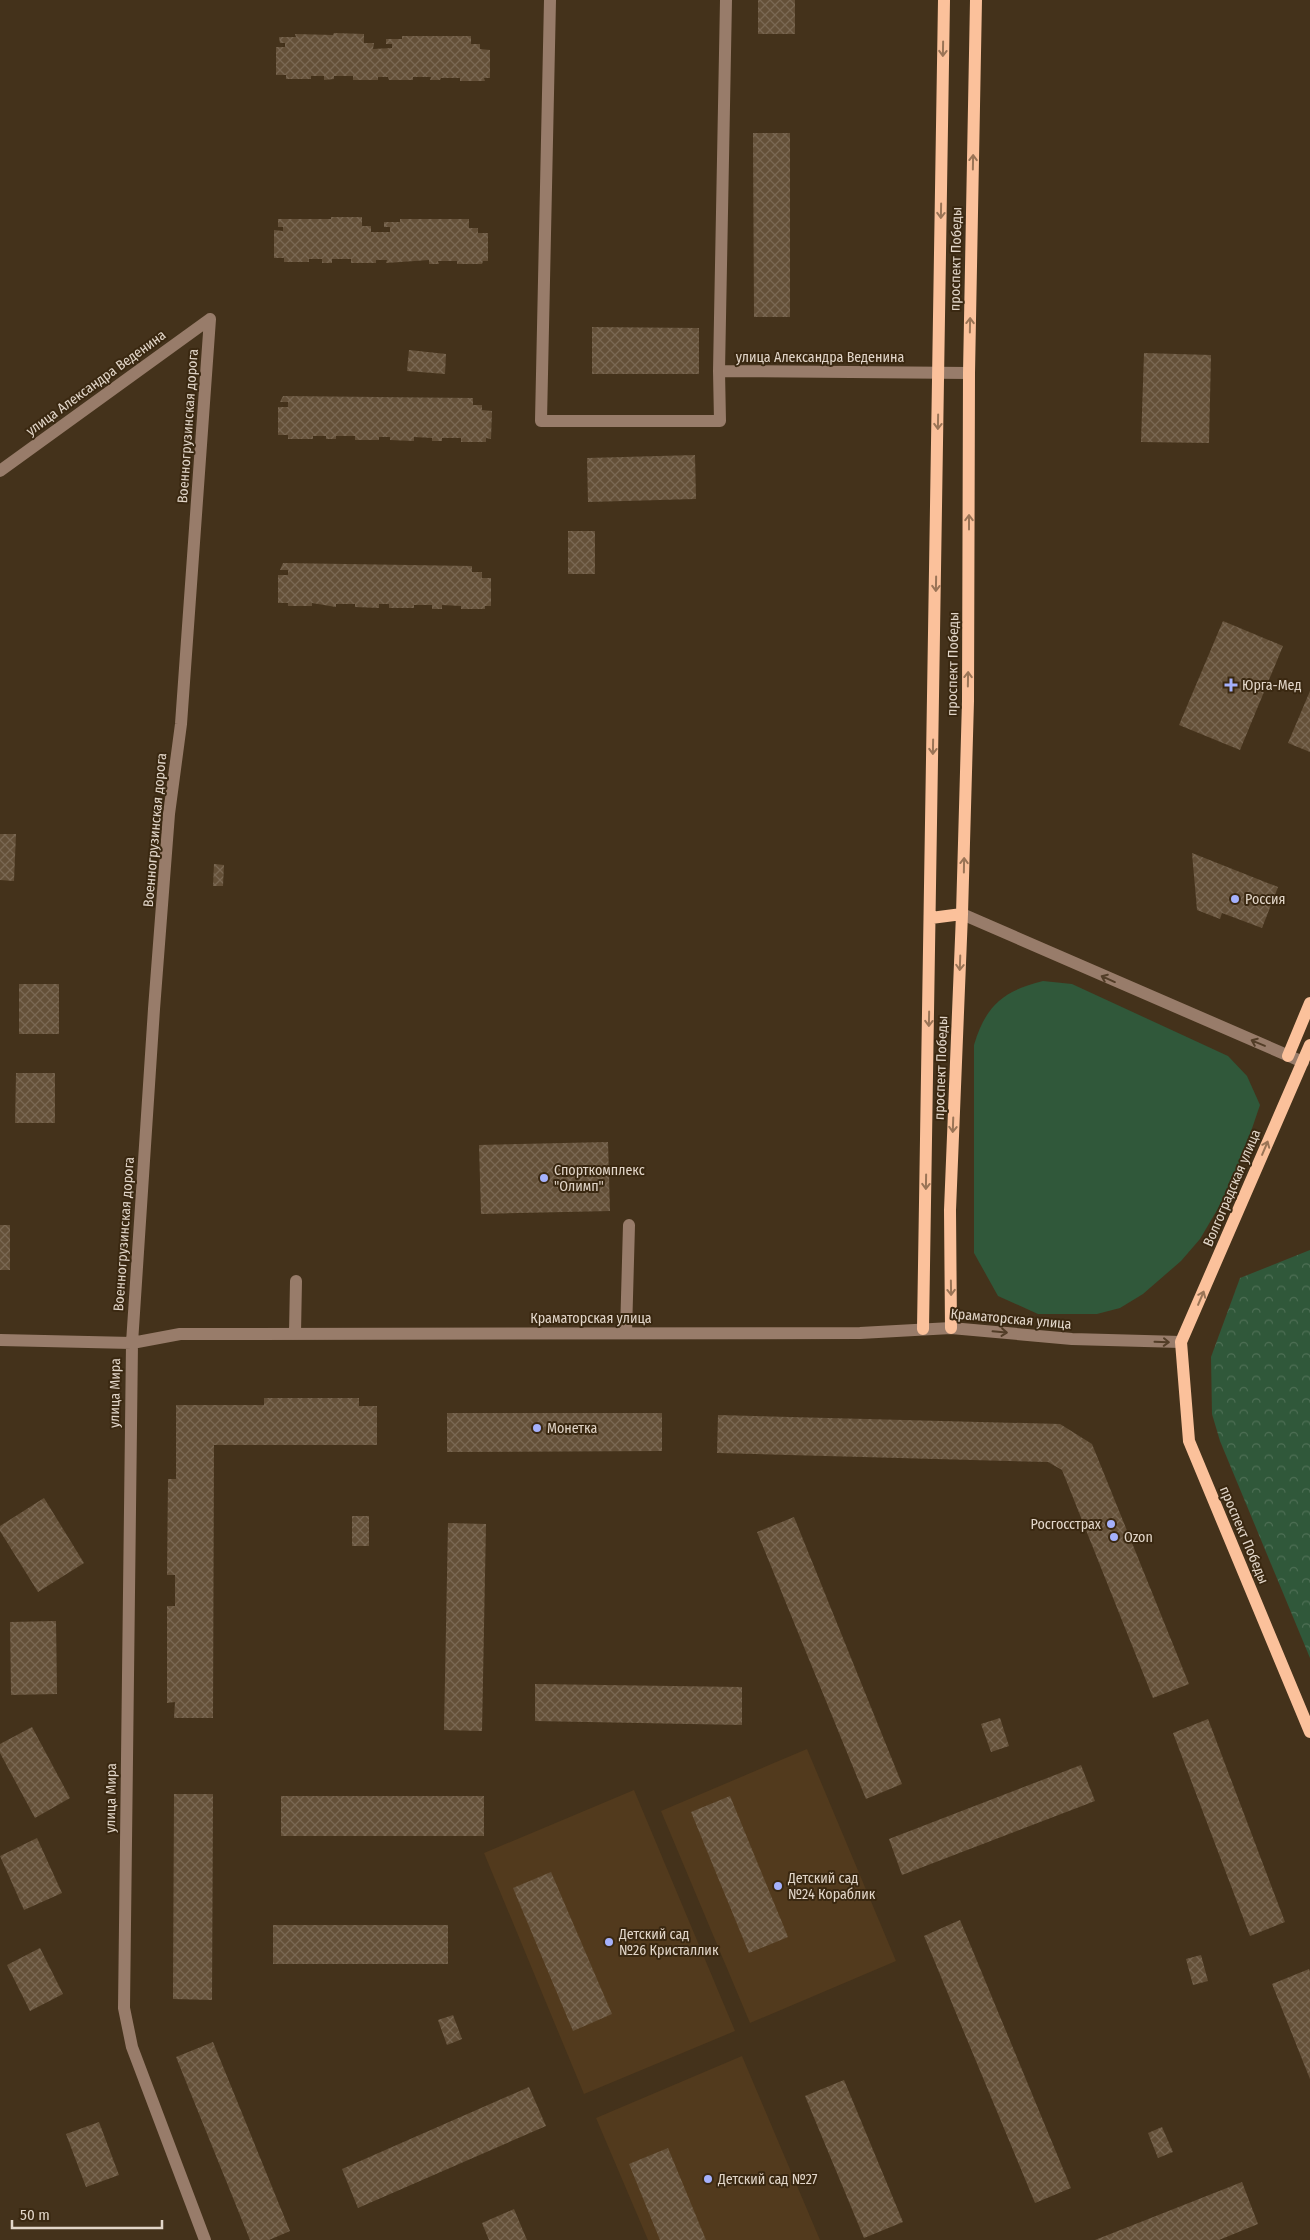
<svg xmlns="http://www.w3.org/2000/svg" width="1310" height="2240" viewBox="0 0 1310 2240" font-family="'Fira Sans Condensed',sans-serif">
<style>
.built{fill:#523a1d}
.grass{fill:#30583a}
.park{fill:url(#park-crowns)}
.building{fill:url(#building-cross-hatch)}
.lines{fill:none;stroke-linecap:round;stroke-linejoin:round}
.minor{stroke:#987c6a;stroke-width:12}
.major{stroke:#fbc19b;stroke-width:12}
.oneway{stroke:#9a7456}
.oneway2{stroke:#523d27}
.poi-dot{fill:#a5b1fc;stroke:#3a2811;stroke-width:2}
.labels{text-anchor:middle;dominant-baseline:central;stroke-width:4;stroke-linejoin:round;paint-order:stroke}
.street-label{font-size:14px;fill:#e2d6c9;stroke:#3a2811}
.poi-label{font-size:14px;fill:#e2d6c9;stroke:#3a2811;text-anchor:start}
</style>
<defs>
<pattern id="park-crowns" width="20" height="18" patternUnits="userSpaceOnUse" patternTransform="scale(1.25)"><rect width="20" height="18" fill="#30583a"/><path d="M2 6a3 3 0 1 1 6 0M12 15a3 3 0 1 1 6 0" fill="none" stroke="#4e6f55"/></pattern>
<pattern id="building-cross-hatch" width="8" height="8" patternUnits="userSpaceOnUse" patternTransform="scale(1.25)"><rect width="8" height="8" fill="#645038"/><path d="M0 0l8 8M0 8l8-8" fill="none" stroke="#7a6853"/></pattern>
</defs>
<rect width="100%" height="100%" fill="#44321b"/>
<!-- built -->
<path class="built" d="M 807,1749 L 896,1961 L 750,2023 L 661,1811 Z
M 634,1790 L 735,2031 L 584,2094 L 484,1853 Z
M 742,2056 L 820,2240 L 648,2240 L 596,2118 Z"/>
<!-- grass -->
<path class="grass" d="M 1043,981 L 1072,984 L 1228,1056 L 1247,1076 L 1260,1105 L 1243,1155 L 1223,1200 L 1200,1239 L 1181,1261 L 1143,1294 L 1120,1308 L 1097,1314 L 1038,1314 L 998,1296 L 974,1253 L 974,1045 C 986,1005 1003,991 1043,981 Z"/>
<!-- park -->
<path class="park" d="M 1310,1250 L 1310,1658 L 1220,1441 L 1212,1414 L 1211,1357 L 1240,1278 Z"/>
<!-- building -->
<path class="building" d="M 758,0 L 795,0 L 795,34 L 758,34 Z
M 334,33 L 364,34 L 364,43 L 374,43 L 373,49 L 392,48 L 392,44 L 386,44 L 386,39 L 402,39 L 402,36 L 471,36 L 471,44 L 480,44 L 480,49 L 490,50 L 490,78 L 484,78 L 485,81 L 460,81 L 460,78 L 441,78 L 440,80 L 430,80 L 431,77 L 413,77 L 413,80 L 389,80 L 388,77 L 378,77 L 378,80 L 353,80 L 353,76 L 334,76 L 334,79 L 324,80 L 324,76 L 311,76 L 311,79 L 286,79 L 286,75 L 276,75 L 276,47 L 285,47 L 285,43 L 280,43 L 279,37 L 296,37 L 295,34 L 333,35 Z
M 753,133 L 790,133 L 790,317 L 754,317 Z
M 331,217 L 362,217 L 362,226 L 371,226 L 371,232 L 390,232 L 390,227 L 384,227 L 384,222 L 400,222 L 400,219 L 469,219 L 469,228 L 478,228 L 478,233 L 488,233 L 488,261 L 483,261 L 482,264 L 457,264 L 457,261 L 438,261 L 439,264 L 429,264 L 429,260 L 386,263 L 387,260 L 376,260 L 376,263 L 351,263 L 351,259 L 332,259 L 332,263 L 322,263 L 322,259 L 309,259 L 309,262 L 284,262 L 284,258 L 274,258 L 274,230 L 283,231 L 283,227 L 278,227 L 278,219 L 331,219 Z
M 592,327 L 699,328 L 699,374 L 592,374 Z
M 409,350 L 446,354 L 445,374 L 407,371 Z
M 1144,353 L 1211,355 L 1209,443 L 1141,442 Z
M 283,396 L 473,398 L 473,405 L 482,405 L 482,410 L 492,411 L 491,439 L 486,438 L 486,442 L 461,442 L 461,438 L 442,438 L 442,441 L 432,441 L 432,438 L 414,437 L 414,441 L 390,440 L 390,437 L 379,437 L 379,440 L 355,440 L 355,436 L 336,436 L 336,439 L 326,439 L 326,436 L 313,436 L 313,439 L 288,439 L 288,435 L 278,435 L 278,407 L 288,407 L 288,402 L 280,402 Z
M 695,455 L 696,499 L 588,502 L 587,458 Z
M 568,531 L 595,531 L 595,574 L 568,574 Z
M 283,563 L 472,566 L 472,572 L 482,572 L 482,578 L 491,578 L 491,606 L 485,606 L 485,609 L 461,609 L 461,606 L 442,605 L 442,609 L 432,609 L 432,605 L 414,605 L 414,608 L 389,608 L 389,604 L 379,604 L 379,608 L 355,607 L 355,604 L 336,604 L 336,607 L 312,603 L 312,606 L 288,606 L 288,603 L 278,603 L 278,575 L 288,575 L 288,570 L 280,570 Z
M 1223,621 L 1283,646 L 1240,750 L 1179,725 Z
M 1310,691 L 1310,752 L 1288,743 Z
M 0,834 L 16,834 L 14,881 L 0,880 Z
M 1192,853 L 1278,887 L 1262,928 L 1222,913 L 1220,919 L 1197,910 Z
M 214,864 L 224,865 L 223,886 L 213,886 Z
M 19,984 L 59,984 L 59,1034 L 19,1034 Z
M 16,1073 L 55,1073 L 55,1123 L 15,1123 Z
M 608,1142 L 610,1211 L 481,1214 L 479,1145 Z
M 0,1225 L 10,1225 L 10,1270 L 0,1270 Z
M 264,1398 L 359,1398 L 359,1406 L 377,1406 L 377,1445 L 214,1445 L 213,1718 L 174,1718 L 175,1702 L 167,1703 L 167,1606 L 175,1606 L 175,1575 L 167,1575 L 168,1479 L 176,1479 L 176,1405 L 264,1405 Z
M 447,1413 L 662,1413 L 662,1451 L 447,1452 Z
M 718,1415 L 1060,1424 L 1092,1444 L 1189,1684 L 1153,1698 L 1062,1470 L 1048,1462 L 717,1453 Z
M 44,1498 L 84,1563 L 38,1592 L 0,1531 L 0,1526 Z
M 352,1516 L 369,1516 L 369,1546 L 352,1546 Z
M 794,1517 L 902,1784 L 866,1799 L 757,1532 Z
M 448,1523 L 486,1524 L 482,1731 L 444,1730 Z
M 56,1621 L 57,1694 L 11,1695 L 10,1622 Z
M 535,1684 L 742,1687 L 742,1725 L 535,1721 Z
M 1000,1718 L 1009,1746 L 991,1752 L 981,1724 Z
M 1208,1719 L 1285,1922 L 1250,1936 L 1173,1733 Z
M 32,1727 L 70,1798 L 35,1818 L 0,1753 L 0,1744 Z
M 1081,1765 L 1095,1801 L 902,1875 L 889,1839 Z
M 174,1794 L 213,1794 L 212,2000 L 173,1999 Z
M 281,1796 L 484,1796 L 484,1836 L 281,1836 Z
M 730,1796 L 788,1937 L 749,1953 L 691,1812 Z
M 37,1838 L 62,1893 L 24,1910 L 0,1856 Z
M 551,1872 L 612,2014 L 573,2031 L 513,1888 Z
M 960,1920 L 1071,2188 L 1035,2203 L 924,1936 Z
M 273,1925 L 448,1925 L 448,1964 L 273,1964 Z
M 40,1948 L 63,1994 L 30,2011 L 7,1965 Z
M 1201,1955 L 1208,1981 L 1193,1985 L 1186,1959 Z
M 1309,1969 L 1310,1972 L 1310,2079 L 1272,1984 Z
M 453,2015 L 462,2039 L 447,2045 L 438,2020 Z
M 213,2042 L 290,2231 L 269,2240 L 250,2240 L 176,2057 Z
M 844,2080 L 903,2222 L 864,2238 L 805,2096 Z
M 529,2087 L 546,2126 L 358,2208 L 342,2169 Z
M 99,2122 L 119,2175 L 86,2187 L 66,2134 Z
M 1162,2127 L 1173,2152 L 1158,2158 L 1148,2133 Z
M 668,2148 L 706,2240 L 660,2240 L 629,2164 Z
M 1242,2182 L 1258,2224 L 1219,2240 L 1095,2240 Z
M 514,2209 L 527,2240 L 489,2240 L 482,2223 Z"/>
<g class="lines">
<!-- minor -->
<path class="minor" d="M 550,0 L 541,421 L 720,421 L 719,371 L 969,373
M 719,371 L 726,0
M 0,471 L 210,319
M 962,914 L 1303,1062
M 295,1333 L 296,1281
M 626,1333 L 629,1225
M 0,1340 L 132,1343 L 180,1334 L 860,1333 L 951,1328 L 1072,1339 L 1181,1342
M 205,2240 L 132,2047 L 124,2008 L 132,1343 L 154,1009 L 169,814 L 181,724 L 210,319"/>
<!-- major -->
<path class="major" d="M 931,918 L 962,914
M 1310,1045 L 1181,1342 L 1189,1441 L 1310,1732
M 1288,1056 L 1310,1003
M 951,1328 L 950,1210 L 962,914 L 968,701 L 969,373 L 976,0
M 923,1329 L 944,0"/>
</g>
<!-- one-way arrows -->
<defs><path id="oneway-shaft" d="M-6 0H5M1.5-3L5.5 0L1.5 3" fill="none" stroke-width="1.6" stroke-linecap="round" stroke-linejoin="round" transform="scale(1.25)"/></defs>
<g class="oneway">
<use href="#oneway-shaft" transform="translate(943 49) rotate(91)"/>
<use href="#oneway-shaft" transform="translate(973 162) rotate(-89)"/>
<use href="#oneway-shaft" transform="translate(941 211) rotate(91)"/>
<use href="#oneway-shaft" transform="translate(970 325) rotate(-89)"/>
<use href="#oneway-shaft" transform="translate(938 422) rotate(91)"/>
<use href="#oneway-shaft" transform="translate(969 522) rotate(-90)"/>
<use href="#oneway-shaft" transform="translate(936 584) rotate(91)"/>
<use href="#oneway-shaft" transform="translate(968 679) rotate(-89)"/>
<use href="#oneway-shaft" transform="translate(933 747) rotate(91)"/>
<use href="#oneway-shaft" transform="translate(964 865) rotate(-89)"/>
<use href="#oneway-shaft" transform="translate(960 963) rotate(92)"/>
<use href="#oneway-shaft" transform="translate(929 1019) rotate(91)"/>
<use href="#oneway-shaft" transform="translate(953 1125) rotate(92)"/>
<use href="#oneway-shaft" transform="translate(1265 1148) rotate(-67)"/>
<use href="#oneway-shaft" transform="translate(926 1182) rotate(91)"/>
<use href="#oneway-shaft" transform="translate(951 1288) rotate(89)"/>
<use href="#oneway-shaft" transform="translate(1201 1298) rotate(-67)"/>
</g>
<g class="oneway2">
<use href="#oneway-shaft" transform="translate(1108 979) rotate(-156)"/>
<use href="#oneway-shaft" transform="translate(1258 1043) rotate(-157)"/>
<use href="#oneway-shaft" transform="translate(1000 1332) rotate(5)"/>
<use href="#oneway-shaft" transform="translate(1162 1342) rotate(2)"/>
</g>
<!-- markers -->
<g class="poi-dot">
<path d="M1228.5 677.5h5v5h5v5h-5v5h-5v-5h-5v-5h5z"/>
<circle cx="1235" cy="899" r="5"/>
<circle cx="544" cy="1178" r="5"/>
<circle cx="537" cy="1428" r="5"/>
<circle cx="1111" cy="1524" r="5"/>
<circle cx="1114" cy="1537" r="5"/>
<circle cx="778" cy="1886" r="5"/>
<circle cx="609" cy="1942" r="5"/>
<circle cx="708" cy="2179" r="5"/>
</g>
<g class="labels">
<!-- street labels -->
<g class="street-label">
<text transform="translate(956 259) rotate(-89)">проспект Победы</text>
<text x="820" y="357">улица Александра Веденина</text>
<text transform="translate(96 383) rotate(-36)">улица Александра Веденина</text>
<text transform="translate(188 426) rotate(-86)">Военногрузинская дорога</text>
<text transform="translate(953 664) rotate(-89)">проспект Победы</text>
<text transform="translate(155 830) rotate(-85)">Военногрузинская дорога</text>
<text transform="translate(941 1068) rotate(-88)">проспект Победы</text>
<text transform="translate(1232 1188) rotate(-67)">Волгоградская улица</text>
<text transform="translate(124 1234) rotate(-86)">Военногрузинская дорога</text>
<text x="591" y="1318">Краматорская улица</text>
<text transform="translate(1011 1319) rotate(5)">Краматорская улица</text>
<text transform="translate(115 1393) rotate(-89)">улица Мира</text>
<text transform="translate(1244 1535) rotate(67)">проспект Победы</text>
<text transform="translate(111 1798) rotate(-89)">улица Мира</text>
</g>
<!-- poi labels -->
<g class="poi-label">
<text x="1242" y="685">Юрга-Мед</text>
<text x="1245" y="899">Россия</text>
<text x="554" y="1170">Спорткомплекс<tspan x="554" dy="16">"Олимп"</tspan></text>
<text x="547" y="1428">Монетка</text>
<text x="1101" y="1524" text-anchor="end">Росгосстрах</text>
<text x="1124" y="1537">Ozon</text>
<text x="788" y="1878">Детский сад<tspan x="788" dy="16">№24 Кораблик</tspan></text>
<text x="619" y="1934">Детский сад<tspan x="619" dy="16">№26 Кристаллик</tspan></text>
<text x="718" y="2179">Детский сад №27</text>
</g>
</g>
<!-- scale -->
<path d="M12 2220v8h150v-8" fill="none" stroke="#e2d6c9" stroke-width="2.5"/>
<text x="20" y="2220" font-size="15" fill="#e2d6c9" stroke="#3a2811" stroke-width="4" paint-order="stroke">50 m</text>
</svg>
